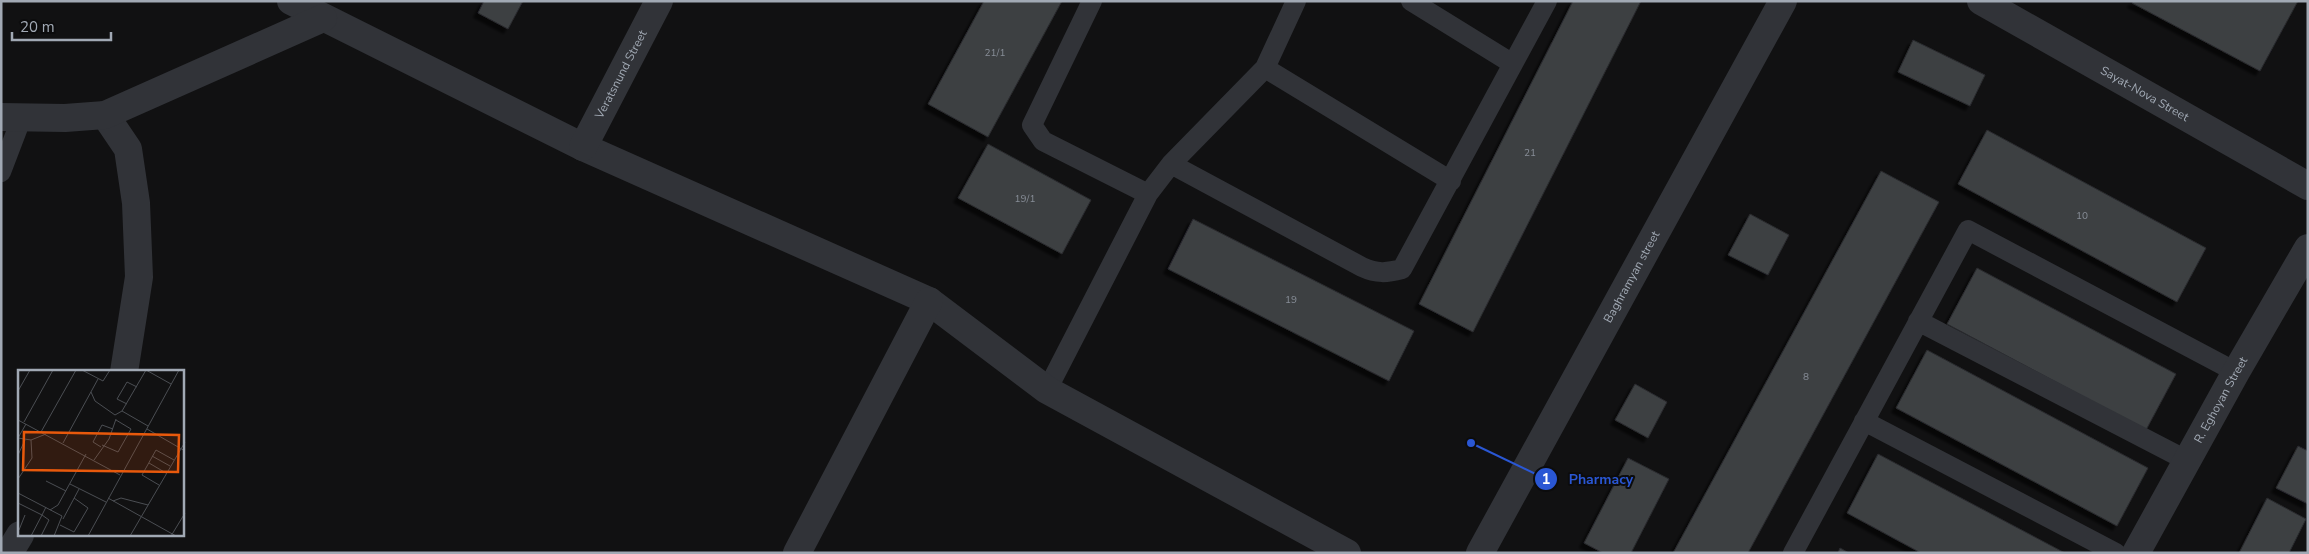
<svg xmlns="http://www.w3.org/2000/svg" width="2309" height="554" viewBox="0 0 2309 554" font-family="'Nunito Sans',sans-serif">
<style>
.building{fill:#3c3f42;stroke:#2a2b2e;filter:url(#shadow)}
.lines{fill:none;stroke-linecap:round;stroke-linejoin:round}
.service{stroke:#313338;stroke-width:20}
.minor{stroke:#313338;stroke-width:28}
.tertiary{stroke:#313338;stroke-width:28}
.labels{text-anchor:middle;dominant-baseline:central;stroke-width:4;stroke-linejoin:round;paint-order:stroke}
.number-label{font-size:10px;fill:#888e98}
.street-label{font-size:12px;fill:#a1a9b4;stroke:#0c0c0d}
.inset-road{fill:none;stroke:#4b4e53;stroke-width:1}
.view{fill:#e8590c;fill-opacity:0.15;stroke:#e8590c;stroke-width:2.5}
.inset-edge{fill:none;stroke:#a1a9b4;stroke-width:2.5}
.leader{fill:none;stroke:#2a57d4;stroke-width:2}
.callout-dot{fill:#2a57d4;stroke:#0c0c0d;stroke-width:2}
.mark-label{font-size:15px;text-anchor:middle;font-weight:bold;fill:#fff}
.callout-label{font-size:14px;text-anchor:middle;font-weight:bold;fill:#2a57d4;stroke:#0c0c0d;stroke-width:4;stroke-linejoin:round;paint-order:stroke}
</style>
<defs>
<filter id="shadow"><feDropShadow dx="-4.5" dy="4.5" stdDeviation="1" flood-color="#0009"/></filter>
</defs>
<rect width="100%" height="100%" fill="#111112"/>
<!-- building -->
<path class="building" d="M 484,1 L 523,1 L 508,29 L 478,13 Z
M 984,1 L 1062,1 L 988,137 L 928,104 Z
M 1573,1 L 1641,1 L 1473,332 L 1419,304 Z
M 2133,1 L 2298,1 L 2260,71 L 2132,3 Z
M 1913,40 L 1985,75 L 1970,106 L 1898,72 Z
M 1987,130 L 2206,248 L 2177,302 L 1958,184 Z
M 988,144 L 1091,200 L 1062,254 L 958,198 Z
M 1881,171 L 1939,202 L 1748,553 L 1673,553 Z
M 1750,214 L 1789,235 L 1768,275 L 1728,255 Z
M 1193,219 L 1414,331 L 1389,381 L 1168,269 Z
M 1977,268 L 2176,374 L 2146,430 L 1947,324 Z
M 1927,350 L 2148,468 L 2117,526 L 1896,408 Z
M 1635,384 L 1667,402 L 1648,438 L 1615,420 Z
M 2298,446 L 2308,451 L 2308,504 L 2276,488 Z
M 1878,454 L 2065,553 L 1921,553 L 1847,513 Z
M 1628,458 L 1669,479 L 1631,553 L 1603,553 L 1584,543 Z
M 2267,498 L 2306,519 L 2289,553 L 2239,553 Z
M 1840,548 L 1849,553 L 1838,553 Z"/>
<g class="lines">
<!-- service -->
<path class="service" d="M 1092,1 L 1032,125 L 1043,141 L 1148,194
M 1411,1 L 1513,64
M 1265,68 L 1451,181
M 1171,164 L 1362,267 C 1377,274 1387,273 1402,269 L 1547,1
M 1,172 L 22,117
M 1918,321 L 2186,460
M 1047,390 L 1148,194 L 1171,164 L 1265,68 L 1296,1
M 1864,421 L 2116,553
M 1793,553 L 1968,230 L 2236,372"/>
<!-- minor -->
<g class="minor">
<path d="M 291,1 L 583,147 L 929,301 L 1047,390 L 1347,553"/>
<path d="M 105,115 L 128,149 L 136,203 L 139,277 L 124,372"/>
<path d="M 1,117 L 65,118 L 105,115 L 323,18"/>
<path id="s1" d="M 583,147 L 659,1"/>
<path d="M 9,553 L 20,535"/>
<path d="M 797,553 L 929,301"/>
<path id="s2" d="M 1480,553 L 1783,1"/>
<path id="s3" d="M 2136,553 L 2236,372 L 2308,248"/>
</g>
<!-- tertiary -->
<path class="tertiary" id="s4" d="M 1981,1 L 2308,186"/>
</g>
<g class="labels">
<!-- number labels -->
<g class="number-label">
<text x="995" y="53">21/1</text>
<text x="1530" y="153">21</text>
<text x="1025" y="199">19/1</text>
<text x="2082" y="216">10</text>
<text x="1291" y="300">19</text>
<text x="1806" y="377">8</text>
</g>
<!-- street labels -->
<g class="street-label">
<text stroke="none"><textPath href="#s1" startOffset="82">Veratsnund Street</textPath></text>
<text stroke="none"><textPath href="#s4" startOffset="188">Sayat-Nova Street</textPath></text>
<text stroke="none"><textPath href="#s2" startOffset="315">Baghramyan street</textPath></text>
<text stroke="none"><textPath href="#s3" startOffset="175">R. Eghoyan Street</textPath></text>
</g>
</g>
<!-- overview -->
<g transform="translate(18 370)">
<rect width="166" height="166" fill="#111112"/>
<path class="inset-road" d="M 64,0 L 85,11 L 92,0M 128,0 L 153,14M 0,21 L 12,0M 73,22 L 77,31 L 97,45 L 104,41 L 130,56M 109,34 L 99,29 L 109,12 L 119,17M 104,41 L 128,0M 0,50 L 102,105M 6,52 L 35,0M 129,59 L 167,81M 23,62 L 58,0M 0,68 L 13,70 L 28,64M 0,68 L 8,54M 45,73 L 80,9M 84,75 L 100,82 L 113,59 L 98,50M 83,77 L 75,72 L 84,55 L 95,59M 0,85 L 7,70M 134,86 L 152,96M 76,90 L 91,69 L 98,49M 131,93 L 148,103M 0,109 L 14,88 L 13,70M 28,111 L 48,121M 52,114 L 88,132M 141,115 L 124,105 L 138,80 L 156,90M 0,123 L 44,146 L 36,166M 90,128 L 158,166M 95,131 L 103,128 L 130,135M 0,133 L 24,145 L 28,137M 32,140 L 40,135 L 68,84M 45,149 L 61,119M 42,155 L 56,162 L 70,138 L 56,128M 1,160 L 7,145M 13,166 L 24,145 L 31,150 L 23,166M 70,166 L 161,0M 112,166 L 167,72M 153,166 L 167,143"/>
<path class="view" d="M 6,62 L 161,65 L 160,102 L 5,100 Z"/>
<rect width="166" height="166" class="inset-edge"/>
</g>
<!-- callouts -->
<path class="leader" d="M1471 443L1546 479"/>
<g class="callout-dot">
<circle cx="1471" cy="443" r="5"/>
<circle cx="1546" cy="479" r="12"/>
</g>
<g class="mark-label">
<text x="1546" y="484">1</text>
</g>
<g class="callout-label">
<text x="1601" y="484">Pharmacy</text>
</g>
<!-- border -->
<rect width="2309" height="554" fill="none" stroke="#a1a9b4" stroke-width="5"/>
<!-- scale -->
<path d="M12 32v8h99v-8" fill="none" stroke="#a1a9b4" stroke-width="2.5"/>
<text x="20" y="32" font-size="15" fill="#a1a9b4" stroke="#0c0c0d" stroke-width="4" paint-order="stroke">20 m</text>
</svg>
